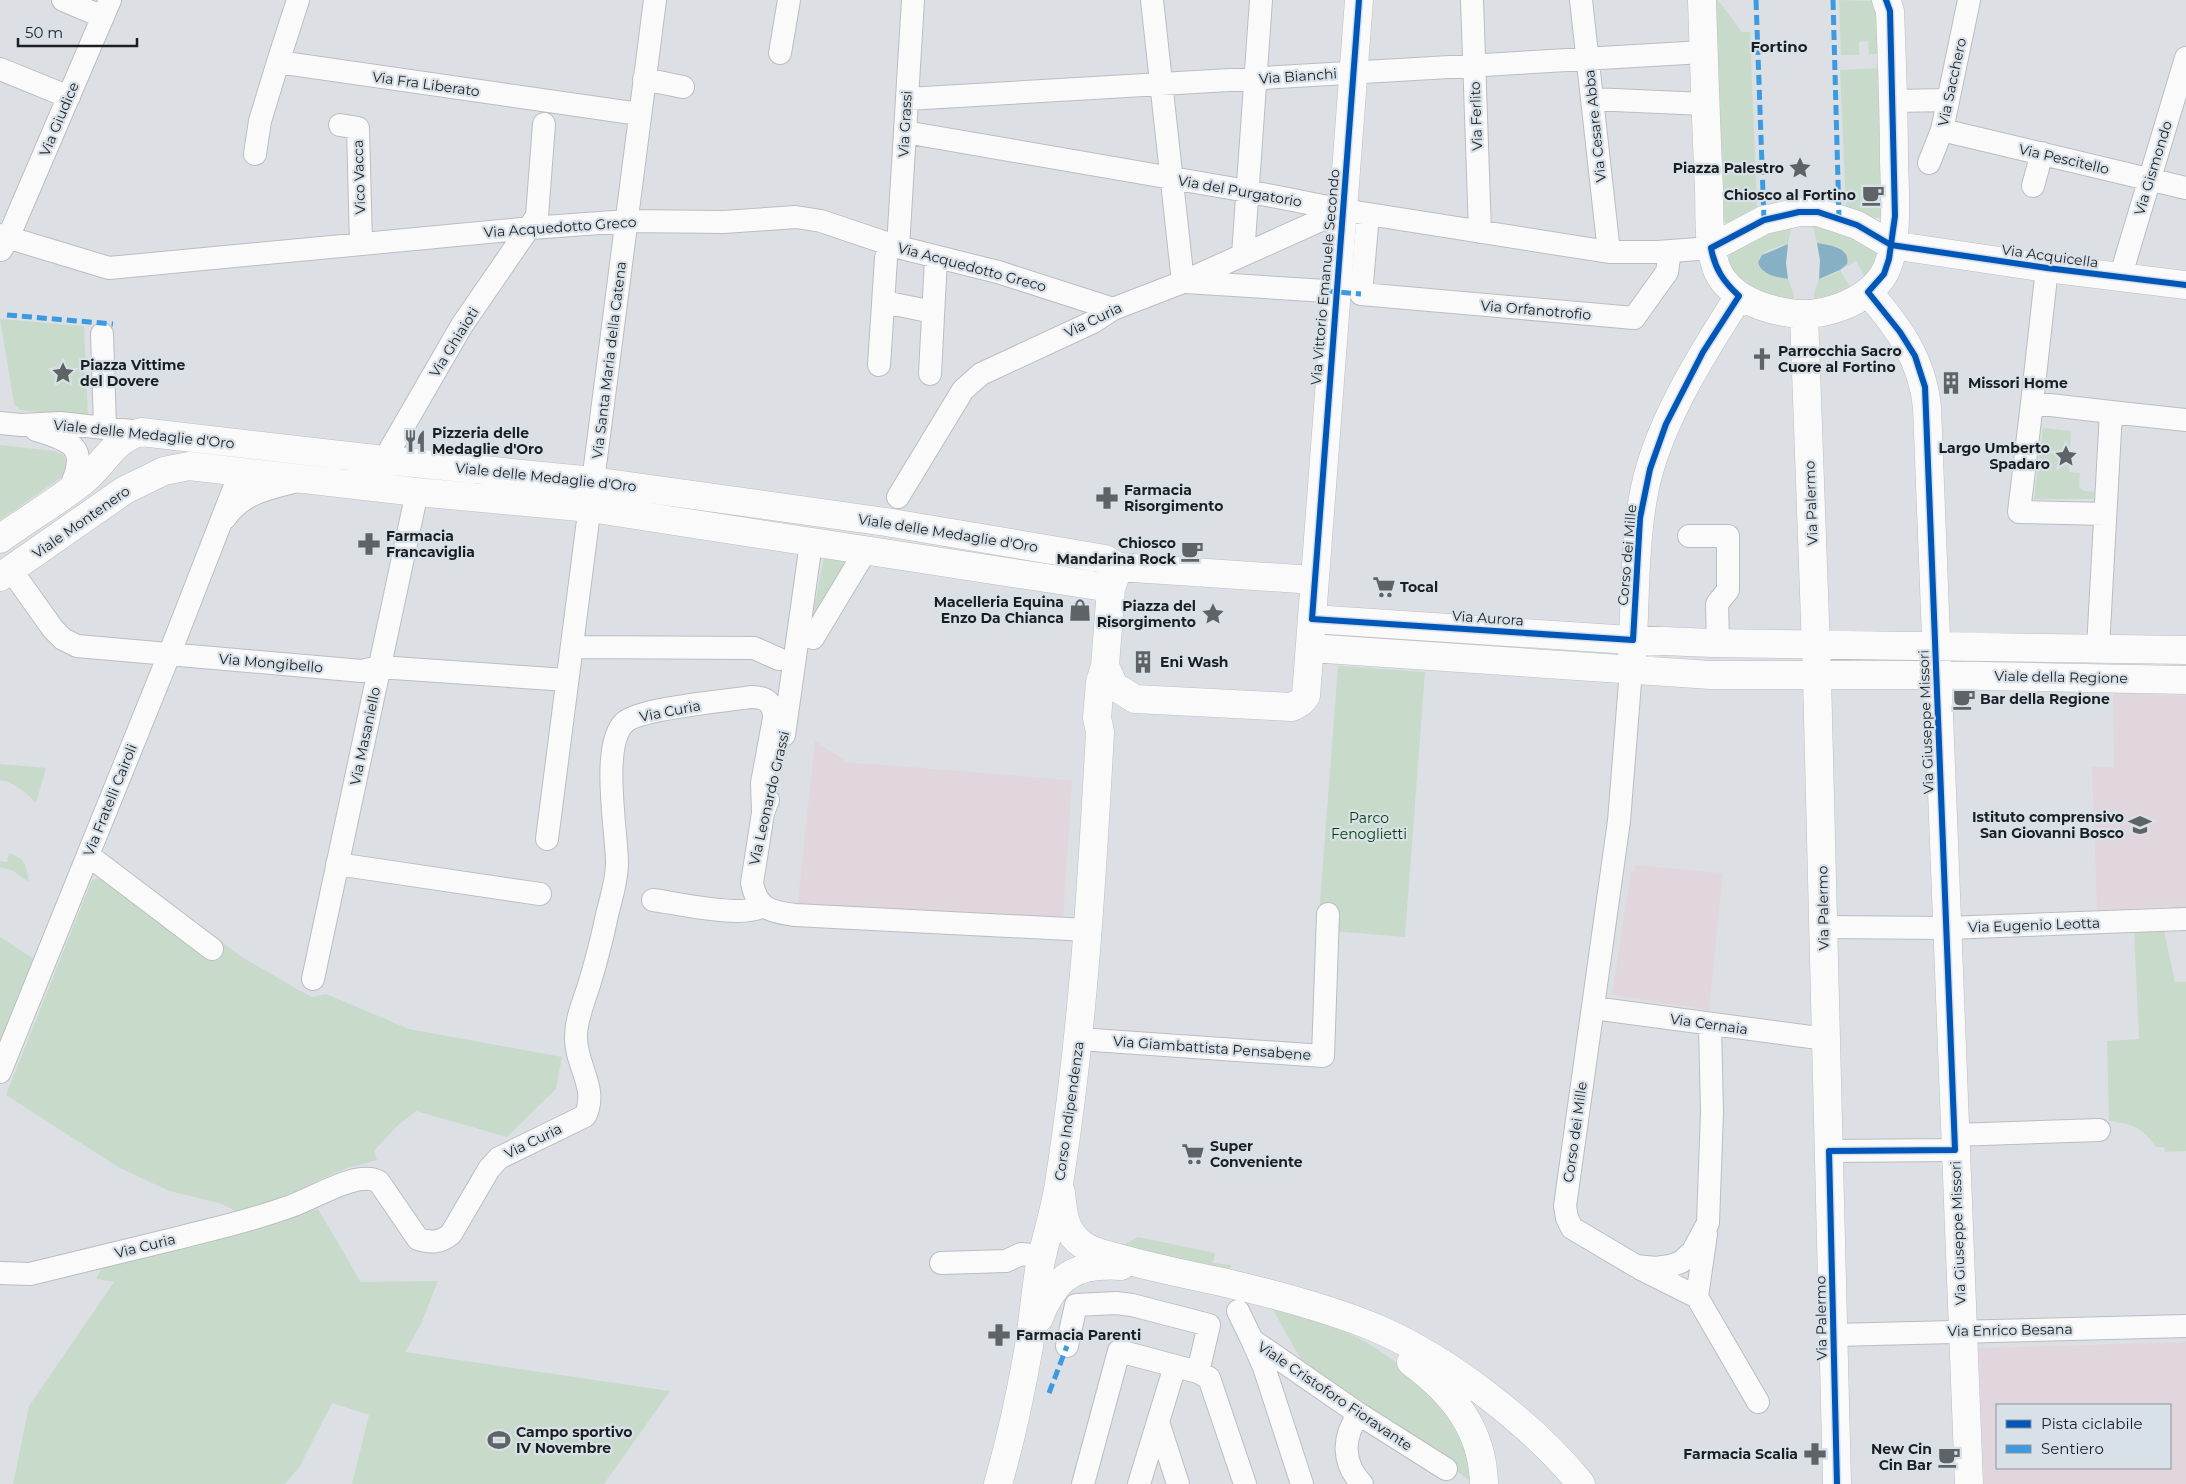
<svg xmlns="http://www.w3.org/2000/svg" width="2186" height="1484" viewBox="0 0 2186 1484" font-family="Montserrat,sans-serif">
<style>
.education{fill:#e1d6de;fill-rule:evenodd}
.green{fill:#c8dbca}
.water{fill:#88b0c5}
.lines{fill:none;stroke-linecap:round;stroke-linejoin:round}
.minor-casing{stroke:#babdc1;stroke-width:24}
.major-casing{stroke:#babdc1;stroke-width:29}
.minor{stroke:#fafafb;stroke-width:22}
.major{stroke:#fafafb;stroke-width:28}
.quiet{stroke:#3c9be0;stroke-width:5;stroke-dasharray:10 5;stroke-linecap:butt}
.cycleway-casing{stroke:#d8e1e8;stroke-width:9}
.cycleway{stroke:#0057b8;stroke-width:6}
.labels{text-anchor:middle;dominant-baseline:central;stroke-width:4.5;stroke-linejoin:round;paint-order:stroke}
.street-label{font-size:14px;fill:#1c1f22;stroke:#d8e1e8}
.poi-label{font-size:14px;font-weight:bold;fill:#1c1f22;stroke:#d8e1e8;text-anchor:start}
.park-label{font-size:14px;fill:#033c04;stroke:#d8e1e8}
.neighbourhood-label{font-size:15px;font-weight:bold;fill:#1c1f22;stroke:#d8e1e8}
</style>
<rect width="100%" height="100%" fill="#dce0e4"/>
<!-- education -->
<path class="education" d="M 2113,692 L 2186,696 L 2186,908 L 2170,909 L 2169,906 L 2097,911 L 2092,767 L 2114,767 Z
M 815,741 L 847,762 L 1072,780 L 1063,923 L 797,909 Z
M 1635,865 L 1723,873 L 1709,1010 L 1612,995 L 1631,871 L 1634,871 Z
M 2186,1342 L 2186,1484 L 1984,1484 L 1979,1348 ZM 1997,1405 L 2170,1405 L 2170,1468 L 1997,1468 Z"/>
<!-- green -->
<path class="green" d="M 1714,0 L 1718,0 L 1742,32 L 1750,32 L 1757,207 L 1729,223 L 1719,220 Z
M 1839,0 L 1874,1 L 1876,5 L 1878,54 L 1869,54 L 1868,41 L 1859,42 L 1859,55 L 1841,55 Z
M 1880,68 L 1887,217 L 1869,218 L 1846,207 L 1840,70 Z
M 1812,223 L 1833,227 L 1875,252 L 1878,257 L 1866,279 L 1856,261 L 1840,270 L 1851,288 L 1834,296 L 1814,301 L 1814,294 L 1819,279 C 1830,275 1845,272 1848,259 L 1843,251 L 1817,243 Z
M 1792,224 L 1788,244 C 1777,247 1761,250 1758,262 L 1763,271 L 1788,279 L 1794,294 L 1794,302 L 1766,296 L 1733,276 C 1731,270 1727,263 1729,257 C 1735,239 1776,229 1792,224 Z
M 0,319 L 84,326 L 88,417 L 20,410 L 14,404 Z
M 2043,428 L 2071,431 L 2069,472 L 2080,473 L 2079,487 L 2084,491 L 2094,492 L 2094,499 L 2034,499 Z
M 0,445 L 54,451 L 62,454 L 68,462 L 64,474 L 59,479 L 0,520 Z
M 824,558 L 846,561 L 812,618 Z
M 1338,666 L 1425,672 L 1405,937 L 1332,931 L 1319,914 Z
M 0,764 L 46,768 L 36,803 C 27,793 13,782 0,780 Z
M 9,853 C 26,859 26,865 29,882 L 13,871 L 0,867 L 0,861 L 7,862 Z
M 106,877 L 215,960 L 217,938 L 242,957 L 297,989 L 312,997 L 326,994 L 409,1029 L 562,1057 L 556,1089 L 507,1137 L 416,1111 L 397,1126 L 374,1151 L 377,1160 L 345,1169 L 319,1180 L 292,1197 L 238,1216 L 232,1209 L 219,1203 L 169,1191 L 118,1167 L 6,1095 L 92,880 Z
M 2164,930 L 2175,982 L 2186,982 L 2186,1151 L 2165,1152 L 2164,1147 L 2156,1147 C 2142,1127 2133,1124 2109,1121 L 2107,1041 L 2139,1039 L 2134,931 Z
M 0,937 L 34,959 L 0,1054 Z
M 318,1209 L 361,1282 L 438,1281 L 421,1324 L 405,1352 L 670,1391 L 604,1484 L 352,1484 L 369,1415 L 332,1403 L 300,1466 L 285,1484 L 13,1484 L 29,1406 L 114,1282 L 96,1279 L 103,1266 Z
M 1138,1237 L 1215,1253 L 1213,1263 L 1231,1265 L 1229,1275 L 1117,1245 L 1117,1243 L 1125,1244 Z
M 1275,1305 C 1342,1326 1390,1348 1438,1401 C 1444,1409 1456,1418 1460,1427 C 1467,1445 1470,1465 1474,1483 L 1308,1372 L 1273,1310 Z"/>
<!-- water -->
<path class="water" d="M 1817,243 C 1830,245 1851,248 1847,264 L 1840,270 L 1819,279 L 1820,260 Z
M 1788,244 L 1786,263 L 1788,279 C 1777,277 1761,275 1758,262 L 1762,255 Z"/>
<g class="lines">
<defs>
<path id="minor" d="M 63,0 L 103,17
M 298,0 L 278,62 L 639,114
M 1152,0 L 1183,282
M 1472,0 L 1480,232
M 1581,0 L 1609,252
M 780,53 L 789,0
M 0,69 L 69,97
M 644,79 L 683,87
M 907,99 L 1703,52
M 1592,99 L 1704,104
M 1893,101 L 1948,100
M 340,125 L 358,128 L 361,244
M 1942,130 L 2186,188
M 905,132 L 1247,191 L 1343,210 L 1609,252 L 1658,252 L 1711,248
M 255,154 L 260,121 L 278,62
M 1929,163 L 1942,130 L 1969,0
M 2033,186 L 2042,153
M 1368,214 L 1361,294 L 1634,318 L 1667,272 L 1670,251
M 0,235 L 109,268 L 531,228 L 627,221 L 724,222 L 796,217 L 821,221 L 898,247 L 998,272 L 1113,309
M 898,247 L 913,0
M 1,250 L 8,238 L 110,0
M 1243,255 L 1261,0
M 2120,278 L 2186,58
M 1186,282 L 1326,291
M 884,302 L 933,312
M 102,334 L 105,427
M 879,365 L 886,258
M 930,374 L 936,258
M 2032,403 L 2047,268
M 2111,412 L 2186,420
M 0,423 L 21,425 L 60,423 L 141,432
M 36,430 C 77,442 88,449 69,491
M 384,460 L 462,325 L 537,216 L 544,124
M 898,497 L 963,390 L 981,374 L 1093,322 L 1113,309 L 1183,282 L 1343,210
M 225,518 C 242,493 269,488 297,481
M 1689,536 L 1728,536 L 1728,590 L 1717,604 L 1718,643
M 11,570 L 53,629 L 63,639 L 77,646 L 362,671 L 379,667 L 567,680
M 813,638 L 866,550
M 572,647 L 754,648 L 779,659
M 2098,648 L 2111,412 L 2032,403 L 2019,512 L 2105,514
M 1631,670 L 1619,821 L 1565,1206 L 1567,1218 L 1572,1228 L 1636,1266 L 1656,1268 L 1670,1266 L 1681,1262 L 1693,1251 L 1708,1223 L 1712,1112 L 1710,1025
M 784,735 L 811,543
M 768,800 L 763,813 L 752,883 C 757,909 771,912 795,915 L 1087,930
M 547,839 L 655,0
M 88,855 L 212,949
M 337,864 L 540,894
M 653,900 C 676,903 745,919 762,906
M 1823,927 L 1946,928 L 2186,919
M 313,979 L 417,492
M 1593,1008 L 1826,1039
M 1079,1039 L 1323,1056 L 1328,914
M 0,1072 L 169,655 L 240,473
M 1954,1135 L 2099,1130
M 1829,1151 L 1955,1150
M 941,1263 L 1006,1261 L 1021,1254 L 1042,1256
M 1641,1269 L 1697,1297 L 1758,1402
M 0,1273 L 30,1274 C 80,1262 129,1250 178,1238 C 216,1228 254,1220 291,1206 C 313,1199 359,1169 379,1182 L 418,1239 C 431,1243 440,1243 451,1234 L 489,1169 L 499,1158 L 585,1116 C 599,1089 575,1065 576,1036 C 576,1019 584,1001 589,985 C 596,962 602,939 607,915 C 611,898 617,881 617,863 C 617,832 600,744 625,722 C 641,708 726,701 751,697 C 766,697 774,703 774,718 L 762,783 L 763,813
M 1697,1297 L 1706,1234
M 1238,1311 L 1252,1340 L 1359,1414 L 1446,1469
M 1834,1335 L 2186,1326
M 1252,1340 L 1264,1367 L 1302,1484
M 1067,1346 L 1076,1305 L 1116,1303 L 1132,1305 L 1209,1325 L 1198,1372
M 1359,1414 C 1342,1437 1342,1463 1362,1484
M 1158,1422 L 1178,1484
M 1083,1484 L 1119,1351 L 1198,1372 L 1209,1378 L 1245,1484
M 1139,1484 L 1175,1366"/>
<path id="major" d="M 1702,0 C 1704,63 1706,126 1709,189 C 1710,215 1707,247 1718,272 C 1731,298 1763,309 1790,313 C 1822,318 1866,303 1884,274 C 1899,249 1895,191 1894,162 C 1894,112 1892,61 1890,11 L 1886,0
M 1711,248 L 1764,220 L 1799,212 L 1818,212 L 1857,225 L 1891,245 L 2047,268 L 2186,285
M 1868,292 C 1899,328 1922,359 1927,407 L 1969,1484
M 1804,315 L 1817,676 L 1837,1484
M 0,539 C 27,519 57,502 83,481 C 105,464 113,439 141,432 L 384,460 L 593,481 L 886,522 L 1105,559 L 1118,567 L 1314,580
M 0,577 L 125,490 L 164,471 L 189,466 L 417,492 L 590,508 L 1111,588
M 1312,619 L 1615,639 L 1712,643 L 2186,650
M 1310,648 L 1711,675 L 1937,675 L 2186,680
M 1632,658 C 1636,599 1633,525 1650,468 C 1668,407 1705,350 1739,296
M 1105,666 L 1114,686 L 1135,699 L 1292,707 L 1301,702 L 1306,696 L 1359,0
M 1061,1192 C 1063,1213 1064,1232 1083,1245 C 1094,1253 1109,1255 1122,1259 C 1155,1268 1188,1275 1222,1282 C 1274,1294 1328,1308 1378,1329 C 1448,1359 1533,1425 1581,1484
M 1039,1318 C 1055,1276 1076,1263 1121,1266
M 1411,1362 C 1453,1393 1483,1430 1484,1484
M 998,1484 C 1011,1439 1021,1392 1029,1346 C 1033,1321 1035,1296 1039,1270 C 1045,1239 1056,1209 1060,1177 C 1083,1030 1092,881 1100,732 L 1097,718 L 1100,682 L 1105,666 L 1111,588 L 1117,572"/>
</defs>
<!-- minor casing -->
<use href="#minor" class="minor-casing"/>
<!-- major casing -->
<use href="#major" class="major-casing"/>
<!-- minor -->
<use href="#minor" class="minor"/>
<!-- major -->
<use href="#major" class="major"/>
<!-- quiet -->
<path class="quiet" d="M 1756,0 L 1764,220
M 1833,0 L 1839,218
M 1326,291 L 1361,294
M 7,315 L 113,324
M 1049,1393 L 1067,1346"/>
<defs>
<path id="cycleway" d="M 1359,0 L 1312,619 L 1633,640 L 1640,518 L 1650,469 L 1666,424 L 1703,352 L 1739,296 C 1723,281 1715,269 1711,248 L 1764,220 L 1799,212 L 1818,212 L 1857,225 L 1891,245 L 2047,268 L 2186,285
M 1837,1484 L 1829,1151 L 1955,1150 L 1925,387 L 1915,356 L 1900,332 L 1868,292 L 1884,274 L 1889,259 L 1895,216 L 1890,11 L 1886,0"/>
</defs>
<!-- cycleway casing -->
<use href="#cycleway" class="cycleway-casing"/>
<!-- cycleway -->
<use href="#cycleway" class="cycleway"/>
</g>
<!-- icons -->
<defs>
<symbol id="sight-bare" viewBox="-9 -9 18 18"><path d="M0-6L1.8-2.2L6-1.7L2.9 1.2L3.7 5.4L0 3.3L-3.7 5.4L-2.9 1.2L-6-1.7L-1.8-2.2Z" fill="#5f6366" stroke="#d8e1e8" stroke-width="2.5" paint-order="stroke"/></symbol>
<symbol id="cafe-bare" viewBox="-9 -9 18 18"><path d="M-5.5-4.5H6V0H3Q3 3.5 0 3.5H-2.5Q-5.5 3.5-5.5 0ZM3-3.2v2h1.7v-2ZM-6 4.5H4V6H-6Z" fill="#5f6366" stroke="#d8e1e8" stroke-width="2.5" paint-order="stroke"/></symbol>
<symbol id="church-bare" viewBox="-9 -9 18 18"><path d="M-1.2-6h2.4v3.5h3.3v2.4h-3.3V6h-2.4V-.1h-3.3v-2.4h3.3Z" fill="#5f6366" stroke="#d8e1e8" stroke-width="2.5" paint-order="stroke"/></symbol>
<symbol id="building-bare" viewBox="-9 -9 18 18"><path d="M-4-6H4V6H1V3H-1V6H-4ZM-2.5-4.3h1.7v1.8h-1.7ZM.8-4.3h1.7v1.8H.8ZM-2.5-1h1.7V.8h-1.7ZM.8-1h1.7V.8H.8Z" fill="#5f6366" stroke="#d8e1e8" stroke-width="2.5" paint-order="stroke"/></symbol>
<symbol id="restaurant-bare" viewBox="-9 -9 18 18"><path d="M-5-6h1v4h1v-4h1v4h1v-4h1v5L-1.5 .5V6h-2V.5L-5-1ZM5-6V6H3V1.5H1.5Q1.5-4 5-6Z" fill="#5f6366" stroke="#d8e1e8" stroke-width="2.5" paint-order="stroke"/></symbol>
<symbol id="pharmacy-bare" viewBox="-9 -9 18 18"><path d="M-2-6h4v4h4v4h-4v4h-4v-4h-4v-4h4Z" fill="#5f6366" stroke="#d8e1e8" stroke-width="2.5" paint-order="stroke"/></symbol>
<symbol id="supermarket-bare" viewBox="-9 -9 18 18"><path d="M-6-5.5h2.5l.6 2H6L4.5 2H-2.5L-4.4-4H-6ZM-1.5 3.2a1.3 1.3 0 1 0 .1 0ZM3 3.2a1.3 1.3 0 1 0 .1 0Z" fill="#5f6366" stroke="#d8e1e8" stroke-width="2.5" paint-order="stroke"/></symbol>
<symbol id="shop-bare" viewBox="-9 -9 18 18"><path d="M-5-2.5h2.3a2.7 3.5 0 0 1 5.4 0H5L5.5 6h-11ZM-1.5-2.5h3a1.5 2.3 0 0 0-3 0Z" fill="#5f6366" stroke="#d8e1e8" stroke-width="2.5" paint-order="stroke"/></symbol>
<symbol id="school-bare" viewBox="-9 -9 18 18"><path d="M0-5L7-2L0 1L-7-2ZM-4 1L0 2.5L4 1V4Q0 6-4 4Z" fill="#5f6366" stroke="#d8e1e8" stroke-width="2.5" paint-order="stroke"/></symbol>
<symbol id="stadium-bare" viewBox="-9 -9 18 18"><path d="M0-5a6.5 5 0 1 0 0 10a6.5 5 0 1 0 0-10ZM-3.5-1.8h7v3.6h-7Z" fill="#5f6366" stroke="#d8e1e8" stroke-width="2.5" paint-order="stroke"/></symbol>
</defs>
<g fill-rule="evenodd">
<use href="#sight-bare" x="1784" y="152" width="32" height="32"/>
<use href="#cafe-bare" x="1857" y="179" width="32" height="32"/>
<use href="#church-bare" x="1746" y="343" width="32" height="32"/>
<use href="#sight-bare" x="47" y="357" width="32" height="32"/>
<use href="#building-bare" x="1935" y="367" width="32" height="32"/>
<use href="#restaurant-bare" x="399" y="425" width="32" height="32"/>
<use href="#sight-bare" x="2050" y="440" width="32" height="32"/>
<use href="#pharmacy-bare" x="1091" y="482" width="32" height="32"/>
<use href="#pharmacy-bare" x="353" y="528" width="32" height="32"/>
<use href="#cafe-bare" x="1176" y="535" width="32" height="32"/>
<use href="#supermarket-bare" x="1368" y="571" width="32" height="32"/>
<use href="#shop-bare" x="1064" y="594" width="32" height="32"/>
<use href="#sight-bare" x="1197" y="598" width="32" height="32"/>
<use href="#building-bare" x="1127" y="646" width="32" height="32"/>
<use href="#cafe-bare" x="1948" y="683" width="32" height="32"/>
<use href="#school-bare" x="2124" y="809" width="32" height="32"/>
<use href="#supermarket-bare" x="1177" y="1138" width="32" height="32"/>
<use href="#pharmacy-bare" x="983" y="1319" width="32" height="32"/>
<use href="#stadium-bare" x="483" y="1424" width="32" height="32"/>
<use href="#pharmacy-bare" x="1799" y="1438" width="32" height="32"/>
<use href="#cafe-bare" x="1933" y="1441" width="32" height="32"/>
</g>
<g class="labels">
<!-- street labels -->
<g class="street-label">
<text transform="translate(1298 76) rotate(-4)">Via Bianchi</text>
<text transform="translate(1952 82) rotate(-78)">Via Sacchero</text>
<text transform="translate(426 84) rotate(8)">Via Fra Liberato</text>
<text transform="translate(1476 116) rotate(-92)">Via Ferlito</text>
<text transform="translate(59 119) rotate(-67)">Via Giudice</text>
<text transform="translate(905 124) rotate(-87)">Via Grassi</text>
<text transform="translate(1595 126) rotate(-96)">Via Cesare Abba</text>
<text transform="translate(2064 159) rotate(13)">Via Pescitello</text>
<text transform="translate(2153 168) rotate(-73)">Via Gismondo</text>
<text transform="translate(359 177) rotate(-92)">Vico Vacca</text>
<text transform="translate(1240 191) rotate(10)">Via del Purgatorio</text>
<text transform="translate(560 227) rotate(-4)">Via Acquedotto Greco</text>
<text transform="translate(2050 256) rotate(8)">Via Acquicella</text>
<text transform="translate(972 267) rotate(15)">Via Acquedotto Greco</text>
<text transform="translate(1325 277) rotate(-85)">Via Vittorio Emanuele Secondo</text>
<text transform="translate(1536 310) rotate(5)">Via Orfanotrofio</text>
<text transform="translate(1093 320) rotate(-26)">Via Curia</text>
<text transform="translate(454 342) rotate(-58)">Via Ghiaioti</text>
<text transform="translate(609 360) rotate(-83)">Via Santa Maria della Catena</text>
<text transform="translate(144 434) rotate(6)">Viale delle Medaglie d'Oro</text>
<text transform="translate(546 477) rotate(6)">Viale delle Medaglie d'Oro</text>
<text transform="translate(1811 503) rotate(-92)">Via Palermo</text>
<text transform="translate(81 522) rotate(-35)">Viale Montenero</text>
<text transform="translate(948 533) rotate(9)">Viale delle Medaglie d'Oro</text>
<text transform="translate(1627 555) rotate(-85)">Corso dei Mille</text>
<text transform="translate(1488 618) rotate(4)">Via Aurora</text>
<text transform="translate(271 663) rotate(5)">Via Mongibello</text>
<text transform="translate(2061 677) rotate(1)">Viale della Regione</text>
<text transform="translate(670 711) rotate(-11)">Via Curia</text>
<text transform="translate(1926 722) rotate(-92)">Via Giuseppe Missori</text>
<text transform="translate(365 736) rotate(-78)">Via Masaniello</text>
<text transform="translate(769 798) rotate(-77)">Via Leonardo Grassi</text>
<text transform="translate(110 800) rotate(-68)">Via Fratelli Cairoli</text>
<text transform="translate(1823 908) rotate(-91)">Via Palermo</text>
<text transform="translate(2034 925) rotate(-2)">Via Eugenio Leotta</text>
<text transform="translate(1709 1024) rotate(8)">Via Cernaia</text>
<text transform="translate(1212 1048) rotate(4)">Via Giambattista Pensabene</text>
<text transform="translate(1069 1111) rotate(-82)">Corso Indipendenza</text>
<text transform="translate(1575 1132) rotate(-82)">Corso dei Mille</text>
<text transform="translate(533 1141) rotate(-26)">Via Curia</text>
<text transform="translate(1958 1233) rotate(-92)">Via Giuseppe Missori</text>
<text transform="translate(145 1246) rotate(-14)">Via Curia</text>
<text transform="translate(1821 1318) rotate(-91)">Via Palermo</text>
<text transform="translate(2010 1330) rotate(-1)">Via Enrico Besana</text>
<text transform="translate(1335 1396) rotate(34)">Viale Cristoforo Fioravante</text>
</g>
<!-- poi labels -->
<g class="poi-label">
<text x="1784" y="168" text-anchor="end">Piazza Palestro</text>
<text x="1856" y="195" text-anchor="end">Chiosco al Fortino</text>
<text x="1778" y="351">Parrocchia Sacro<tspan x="1778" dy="16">Cuore al Fortino</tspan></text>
<text x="80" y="365">Piazza Vittime<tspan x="80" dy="16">del Dovere</tspan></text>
<text x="1968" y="383">Missori Home</text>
<text x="432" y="433">Pizzeria delle<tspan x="432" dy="16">Medaglie d'Oro</tspan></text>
<text x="2050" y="448" text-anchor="end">Largo Umberto<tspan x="2050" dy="16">Spadaro</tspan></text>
<text x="1124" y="490">Farmacia<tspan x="1124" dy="16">Risorgimento</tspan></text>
<text x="386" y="536">Farmacia<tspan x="386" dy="16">Francaviglia</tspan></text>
<text x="1176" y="543" text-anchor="end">Chiosco<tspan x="1176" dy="16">Mandarina Rock</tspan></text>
<text x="1400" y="587">Tocal</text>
<text x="1064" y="602" text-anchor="end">Macelleria Equina<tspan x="1064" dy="16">Enzo Da Chianca</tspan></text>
<text x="1196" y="606" text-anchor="end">Piazza del<tspan x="1196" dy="16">Risorgimento</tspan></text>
<text x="1160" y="662">Eni Wash</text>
<text x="1980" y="699">Bar della Regione</text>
<text x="2124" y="817" text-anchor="end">Istituto comprensivo<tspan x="2124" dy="16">San Giovanni Bosco</tspan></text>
<text x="1210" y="1146">Super<tspan x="1210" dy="16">Conveniente</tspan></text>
<text x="1016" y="1335">Farmacia Parenti</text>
<text x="516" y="1432">Campo sportivo<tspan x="516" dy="16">IV Novembre</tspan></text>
<text x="1932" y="1449" text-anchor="end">New Cin<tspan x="1932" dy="16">Cin Bar</tspan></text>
<text x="1798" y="1454" text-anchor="end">Farmacia Scalia</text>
</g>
<!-- park labels -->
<g class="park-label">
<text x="1369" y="818">Parco<tspan x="1369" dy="16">Fenoglietti</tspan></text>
</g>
<!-- neighbourhood labels -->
<g class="neighbourhood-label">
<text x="1779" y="46">Fortino</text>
</g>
</g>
<!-- legend -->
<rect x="1996" y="1404" width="175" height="65" fill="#d8e1e8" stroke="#8d9399"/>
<rect x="2006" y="1420" width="25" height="8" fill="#0057b8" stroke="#8d9399"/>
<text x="2041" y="1429" font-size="15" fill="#1c1f22">Pista ciclabile</text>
<rect x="2006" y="1445" width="25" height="8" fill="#3c9be0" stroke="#8d9399"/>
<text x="2041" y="1454" font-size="15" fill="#1c1f22">Sentiero</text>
<!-- scale -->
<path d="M18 38v8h119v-8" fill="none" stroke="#1c1f22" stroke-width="2.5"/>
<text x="25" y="38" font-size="15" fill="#1c1f22" stroke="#d8e1e8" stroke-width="4" paint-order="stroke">50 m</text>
</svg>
